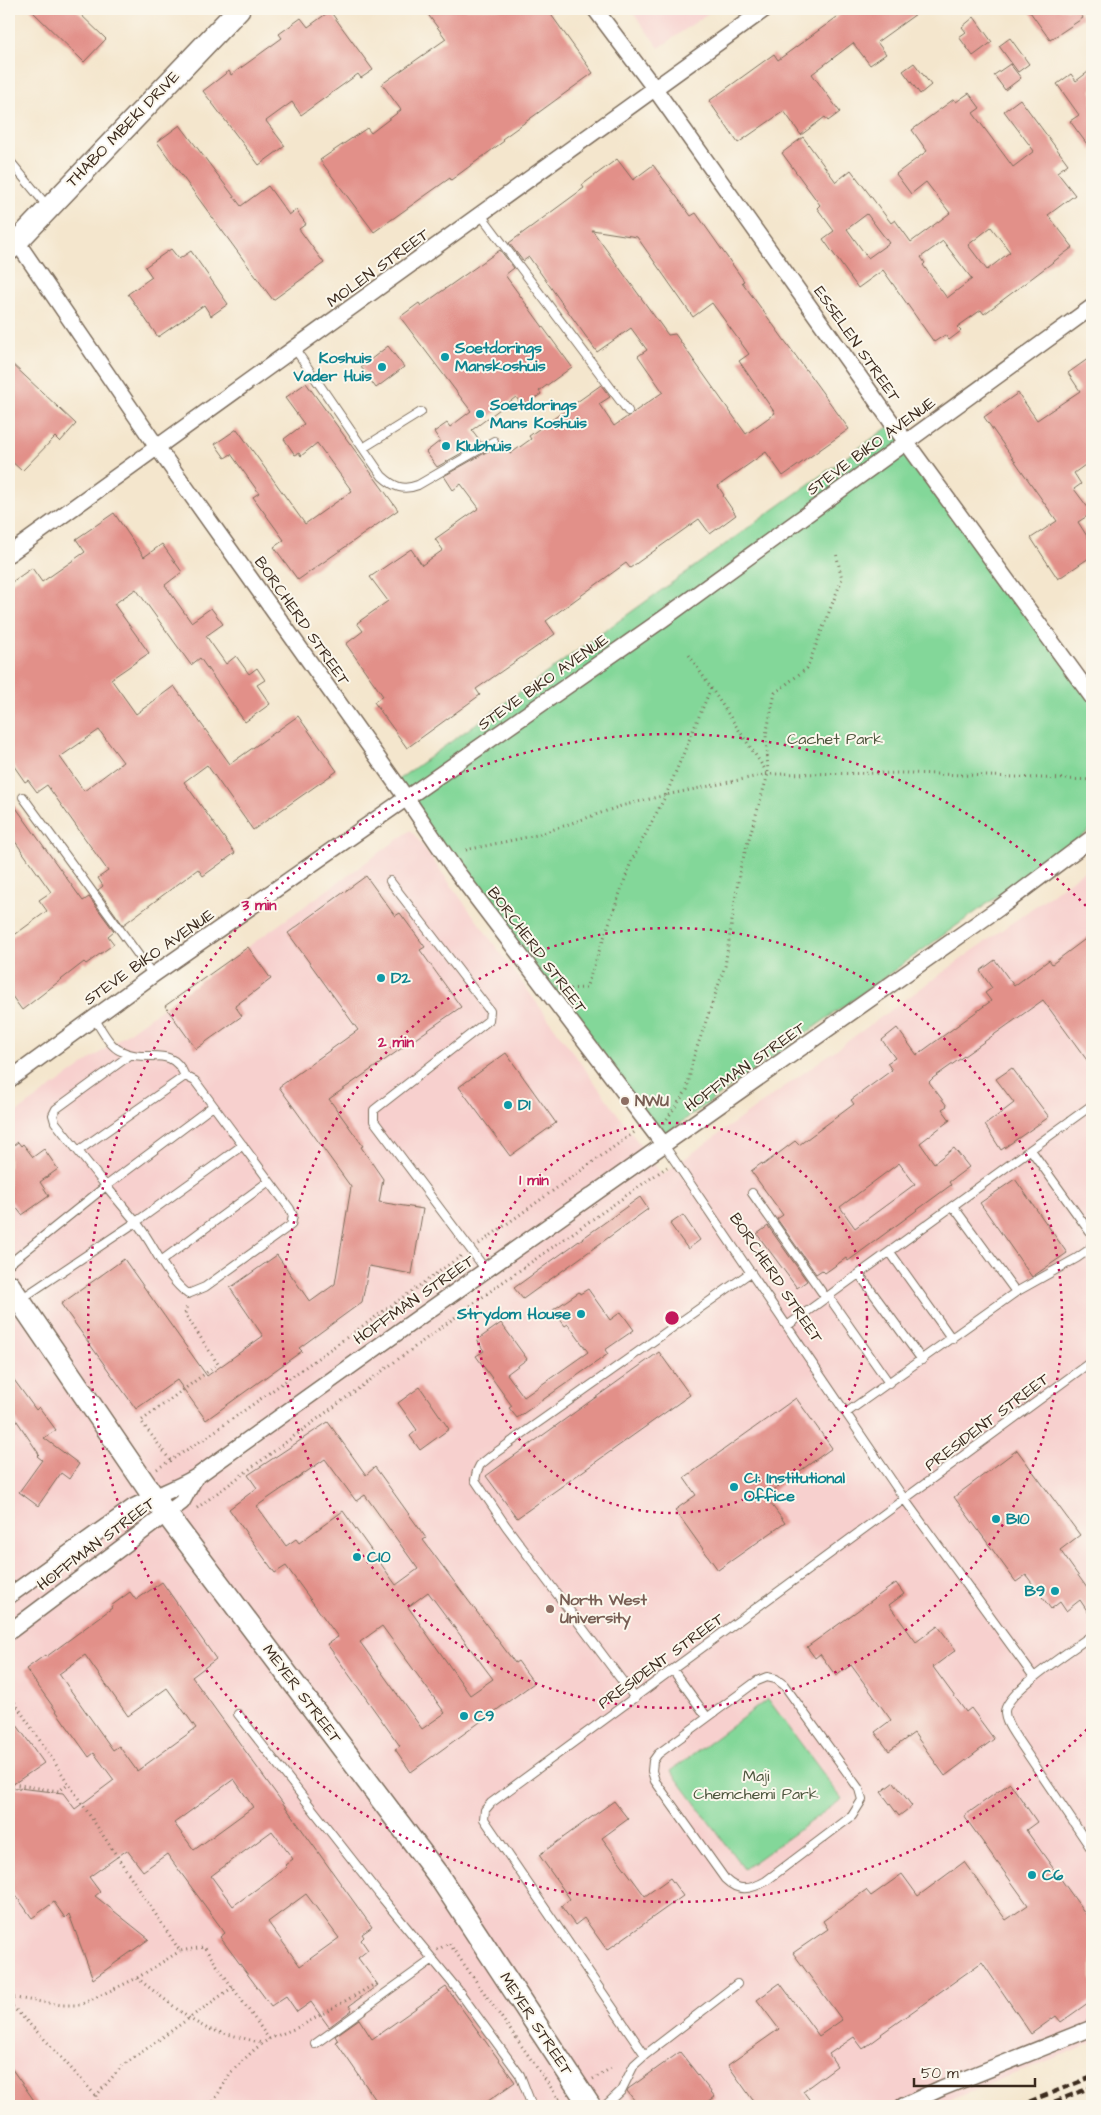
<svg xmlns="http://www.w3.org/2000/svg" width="1101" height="2115" viewBox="0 0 1101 2115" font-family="'Architects Daughter',sans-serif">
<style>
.built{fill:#f7d0ce}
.green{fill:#83d799;stroke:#5f805c}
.building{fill:#e29089;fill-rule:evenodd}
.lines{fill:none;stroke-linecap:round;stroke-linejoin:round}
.lane-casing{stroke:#7c6c5b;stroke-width:10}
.street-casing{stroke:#7c6c5b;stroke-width:18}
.secondary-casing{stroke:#7c6c5b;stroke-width:24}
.path{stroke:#7c6c5b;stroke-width:3;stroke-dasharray:1 4;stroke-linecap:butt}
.lane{stroke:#fff;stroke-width:8}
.street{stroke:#fff;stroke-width:15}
.secondary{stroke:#fff;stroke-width:21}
.rail{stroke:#3b2a1e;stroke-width:4;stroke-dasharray:8 4;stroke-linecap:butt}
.secondary-bridge-casing{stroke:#7c6c5b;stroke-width:24;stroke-linecap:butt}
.secondary-bridge{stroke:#fff;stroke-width:21}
.ring{fill:none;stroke:#c2185b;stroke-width:2.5;stroke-dasharray:2.5 5}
.culture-dot{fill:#0f9aa8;stroke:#fbf7ec;stroke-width:2}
.education-dot{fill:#8d6e63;stroke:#fbf7ec;stroke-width:2}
.labels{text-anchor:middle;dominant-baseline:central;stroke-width:4;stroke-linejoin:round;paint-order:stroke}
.street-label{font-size:16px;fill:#3b2a1e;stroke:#fbf7ec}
.culture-label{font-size:16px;font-weight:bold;fill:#0d838f;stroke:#fbf7ec;text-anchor:start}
.park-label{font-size:16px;fill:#4d553d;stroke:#fbf7ec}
.education-label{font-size:16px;font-weight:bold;fill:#785e54;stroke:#fbf7ec;text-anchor:start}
.centre{fill:#c2185b;stroke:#fbf7ec;stroke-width:2.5}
.ring-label{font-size:15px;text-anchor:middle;font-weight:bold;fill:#c2185b;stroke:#fbf7ec;stroke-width:4;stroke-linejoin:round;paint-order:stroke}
</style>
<rect width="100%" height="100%" fill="#fbf7ec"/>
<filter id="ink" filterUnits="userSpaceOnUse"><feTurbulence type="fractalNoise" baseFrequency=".02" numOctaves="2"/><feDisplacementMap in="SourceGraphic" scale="10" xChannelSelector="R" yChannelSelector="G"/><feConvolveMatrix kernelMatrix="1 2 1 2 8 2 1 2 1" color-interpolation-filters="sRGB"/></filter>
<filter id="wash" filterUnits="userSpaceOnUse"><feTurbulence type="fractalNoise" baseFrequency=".0096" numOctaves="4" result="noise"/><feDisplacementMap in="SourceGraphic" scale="20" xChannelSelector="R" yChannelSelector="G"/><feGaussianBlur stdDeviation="1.12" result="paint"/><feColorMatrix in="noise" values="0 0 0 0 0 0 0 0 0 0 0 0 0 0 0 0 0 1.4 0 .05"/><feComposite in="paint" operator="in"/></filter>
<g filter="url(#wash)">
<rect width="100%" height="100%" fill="#f4e6cd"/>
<!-- built -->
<path class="built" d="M 630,9 L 714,9 L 659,48 Z
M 411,830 L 662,1175 L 1092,865 L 1092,2043 L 933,2106 L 9,2106 L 9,1118 Z"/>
<!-- green -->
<path class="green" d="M 891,425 L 1092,703 L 1092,829 L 655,1141 L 395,782 Z
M 768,1699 L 842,1799 L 744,1869 L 671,1771 Z"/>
<g id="blocks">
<!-- building -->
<path class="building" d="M 30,9 L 75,9 L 106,39 L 84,62 Z
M 424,9 L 547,9 L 593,73 L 502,139 L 504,141 L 451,180 L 450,178 L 374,232 L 320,160 L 367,128 L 371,133 L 401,110 L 382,84 L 446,39 Z
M 848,9 L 923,9 L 877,42 L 886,54 L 870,65 L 853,43 L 812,74 L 840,112 L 828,121 L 825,117 L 801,135 L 784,111 L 738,143 L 709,101 L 774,54 L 778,60 Z
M 1028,9 L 1077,9 L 1083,18 L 1050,40 Z
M 330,11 L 373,70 L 361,78 L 358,74 L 301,115 L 292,102 L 266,121 L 285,146 L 259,165 L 203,91 L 229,71 L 231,75 L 282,38 L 279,34 L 301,18 L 308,27 Z
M 974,17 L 992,42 L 973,56 L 959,37 L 966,32 L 962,27 Z
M 1010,38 L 1029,64 L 1018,72 L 999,46 Z
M 914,63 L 931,85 L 920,94 L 903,71 Z
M 1010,64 L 1021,78 L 1005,90 L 994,75 Z
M 1092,69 L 1092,151 L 1070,121 L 1079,115 L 1057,84 L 1071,74 L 1076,81 Z
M 969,93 L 980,108 L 973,113 L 1013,167 L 1034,151 L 1004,111 L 1020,99 L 1068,164 L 1057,172 L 1075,195 L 1048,215 L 1073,247 L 984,314 L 981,310 L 957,327 L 961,331 L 949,340 L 945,335 L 934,342 L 883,270 L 858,288 L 823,239 L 834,231 L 817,208 L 820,205 L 782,153 L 803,137 L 836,182 L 851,170 L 891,223 L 895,220 L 911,242 L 950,213 L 926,182 L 911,194 L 896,174 L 927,151 L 912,130 L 954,99 L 956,102 ZM 867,214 L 889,243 L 868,258 L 847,229 ZM 991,227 L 1010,252 L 987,270 L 968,245 ZM 943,241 L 972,279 L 947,298 L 923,265 L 925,263 L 921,257 Z
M 180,125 L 241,206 L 268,186 L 289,215 L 296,210 L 306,224 L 299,229 L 324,263 L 273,300 L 157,142 Z
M 617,159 L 633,180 L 653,165 L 691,216 L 696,213 L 744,281 L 742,282 L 849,429 L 783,476 L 766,452 L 718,486 L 724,495 L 723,496 L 736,515 L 710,534 L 699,519 L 630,568 L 626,563 L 546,621 L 555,634 L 476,689 L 480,695 L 407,748 L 374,702 L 383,696 L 346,644 L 363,631 L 357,623 L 388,601 L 370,577 L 411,549 L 422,565 L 443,550 L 435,539 L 479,508 L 461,484 L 453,490 L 444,476 L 497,446 L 501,441 L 510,454 L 531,439 L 529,436 L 601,385 L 610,397 L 599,404 L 614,426 L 663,392 L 638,356 L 647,350 L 631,328 L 597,352 L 529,257 L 523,261 L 509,243 L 584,188 L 582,185 ZM 592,230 L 637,237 L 693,317 L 712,303 L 749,354 L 739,361 L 775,413 L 746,434 L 675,334 L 668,335 Z
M 171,249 L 179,259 L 191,251 L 228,304 L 211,316 L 204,305 L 158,337 L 128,294 L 152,277 L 145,267 Z
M 500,250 L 514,268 L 505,275 L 572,367 L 539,391 L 541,394 L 523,407 L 516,397 L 472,430 L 481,442 L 437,467 L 426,452 L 440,441 L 434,432 L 447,423 L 450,427 L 471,411 L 400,317 L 419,303 L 421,306 Z
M 388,346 L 404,367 L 376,388 L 361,367 Z
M 1092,356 L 1092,460 L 1074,473 L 1081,484 L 1074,489 L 1089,509 L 1087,511 L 1089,515 L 1078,522 L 1092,544 L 1092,556 L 1058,579 L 1031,538 L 1057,521 L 984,417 L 1018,393 L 1037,420 L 1080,391 L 1068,373 Z
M 9,361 L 76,424 L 60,442 L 55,437 L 22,471 L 9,459 Z
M 306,383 L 398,510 L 298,580 L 274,547 L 284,540 L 253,497 L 259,493 L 231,454 L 225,458 L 215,444 L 237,429 L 305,524 L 352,491 L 317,443 L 301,456 L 299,453 L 295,455 L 284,439 L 304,424 L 285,398 Z
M 114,513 L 144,557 L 162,544 L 182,572 L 165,585 L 191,622 L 211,608 L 223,624 L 206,636 L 226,664 L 236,656 L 249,674 L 257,668 L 265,680 L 257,685 L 270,704 L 245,722 L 200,658 L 191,665 L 136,589 L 114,604 L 149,653 L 111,679 L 136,714 L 174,686 L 230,764 L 298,716 L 337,771 L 253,830 L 207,765 L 184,782 L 235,853 L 203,876 L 198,869 L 123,925 L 98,890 L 103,886 L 98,878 L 108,871 L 47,785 L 37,792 L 28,780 L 25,782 L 9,759 L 9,584 L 32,568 L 42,582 L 85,552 L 76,539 ZM 99,730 L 123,762 L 84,791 L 60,757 Z
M 9,798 L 83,901 L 89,897 L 114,931 L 108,936 L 114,944 L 86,964 L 84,962 L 22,1010 L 9,992 L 9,939 L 47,911 L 39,900 L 51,892 L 9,833 Z
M 366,876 L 395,916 L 400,913 L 425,947 L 420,950 L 461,1007 L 329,1099 L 363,1146 L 361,1147 L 383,1179 L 379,1202 L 423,1209 L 412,1274 L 369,1266 L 362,1302 L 299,1348 L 302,1351 L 206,1420 L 177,1380 L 136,1409 L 61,1304 L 124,1259 L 207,1376 L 263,1336 L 230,1288 L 277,1255 L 310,1302 L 335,1284 L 351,1187 L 279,1087 L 358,1030 L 288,933 Z
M 1092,934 L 1092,1067 L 1043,1000 L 933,1078 L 929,1082 L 947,1106 L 942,1109 L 950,1120 L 920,1143 L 934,1163 L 954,1148 L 969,1167 L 949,1182 L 951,1185 L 848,1261 L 846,1258 L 825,1273 L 822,1270 L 816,1274 L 777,1219 L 783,1215 L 751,1171 L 762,1163 L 763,1165 L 795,1141 L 799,1145 L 854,1104 L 851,1100 L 892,1070 L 887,1063 L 895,1058 L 882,1040 L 897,1028 L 917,1055 L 991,1001 L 985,993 L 992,988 L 980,971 L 995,960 L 1014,986 L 1049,960 L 1052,964 ZM 899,1163 L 915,1184 L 855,1228 L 840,1207 Z
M 248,947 L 271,979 L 235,1006 L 242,1016 L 196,1049 L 165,1006 Z
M 506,1053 L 556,1123 L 510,1156 L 459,1087 Z
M 1012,1068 L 1049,1117 L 1001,1150 L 985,1125 L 1014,1103 L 996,1079 Z
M 18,1142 L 21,1146 L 23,1144 L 33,1157 L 44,1149 L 58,1169 L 40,1182 L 49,1196 L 22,1215 L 9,1198 L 9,1149 Z
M 1015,1179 L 1067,1253 L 1032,1277 L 980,1203 Z
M 640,1197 L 648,1209 L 523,1299 L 514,1288 Z
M 683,1215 L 700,1240 L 688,1249 L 670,1224 Z
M 768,1226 L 807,1281 L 797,1288 L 757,1234 Z
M 588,1289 L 610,1320 L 621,1312 L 634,1330 L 605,1350 L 608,1354 L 517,1418 L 509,1408 L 512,1406 L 476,1356 L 484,1351 L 477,1340 L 501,1323 L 527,1359 L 507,1374 L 524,1397 L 588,1352 L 568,1324 L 565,1326 L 553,1310 L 579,1292 L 580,1294 Z
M 659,1352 L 690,1395 L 517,1518 L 486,1476 Z
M 9,1373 L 36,1410 L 39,1407 L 56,1430 L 44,1438 L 79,1464 L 69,1479 L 61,1473 L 38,1506 L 19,1492 L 42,1460 L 37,1456 L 39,1454 L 9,1409 Z
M 420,1387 L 449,1429 L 420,1450 L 410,1436 L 417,1430 L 398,1403 Z
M 796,1398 L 832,1448 L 765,1496 L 785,1523 L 718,1570 L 675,1510 L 696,1495 L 684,1478 Z
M 328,1422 L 366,1475 L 375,1467 L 426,1538 L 423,1540 L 515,1663 L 518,1661 L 534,1683 L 411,1772 L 395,1749 L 400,1746 L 327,1644 L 338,1637 L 286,1566 L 275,1573 L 229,1509 L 257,1488 L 248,1475 ZM 325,1459 L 356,1501 L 365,1495 L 418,1569 L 396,1585 L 343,1511 L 299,1543 L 296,1539 L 286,1546 L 257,1506 ZM 428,1592 L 493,1679 L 470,1695 L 408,1607 ZM 382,1626 L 445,1713 L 422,1729 L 360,1642 Z
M 1017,1450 L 1080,1535 L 1060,1550 L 1092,1595 L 1092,1618 L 1080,1600 L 1066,1611 L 1060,1602 L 1051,1609 L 1026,1575 L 1016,1582 L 954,1497 Z
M 162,1582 L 216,1659 L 192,1677 L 372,1927 L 362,1934 L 364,1937 L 361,1940 L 368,1950 L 358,1958 L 378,1985 L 349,2006 L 352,2010 L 329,2027 L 311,2002 L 297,2012 L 286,1996 L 271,2006 L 220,1937 L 225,1933 L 167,1854 L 143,1871 L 127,1850 L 89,1877 L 100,1892 L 95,1896 L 149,1939 L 93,1979 L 69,1914 L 65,1918 L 54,1902 L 32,1918 L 9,1886 L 9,1714 L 44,1763 L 9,1787 L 63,1793 L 75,1809 L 114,1780 L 94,1753 L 89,1757 L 26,1669 L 45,1655 L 46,1657 L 112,1608 L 111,1606 L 130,1592 L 136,1600 ZM 85,1655 L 128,1716 L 167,1688 L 196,1728 L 137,1771 L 119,1746 L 113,1750 L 59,1674 ZM 234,1779 L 253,1807 L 194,1850 L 174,1823 ZM 272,1831 L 293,1859 L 285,1865 L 287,1867 L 233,1906 L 211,1876 ZM 306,1894 L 339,1938 L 300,1966 L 268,1922 Z
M 896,1583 L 904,1594 L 889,1605 L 916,1642 L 938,1626 L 956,1650 L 933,1667 L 966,1712 L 971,1708 L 994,1739 L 945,1776 L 914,1733 L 889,1751 L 875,1732 L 891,1720 L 851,1665 L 836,1676 L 820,1654 L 815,1658 L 807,1647 Z
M 894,1782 L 912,1806 L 899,1816 L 881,1792 Z
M 1010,1783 L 1037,1822 L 1026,1830 L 1092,1923 L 1092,2000 L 1061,2022 L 1056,2016 L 1031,2034 L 982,1962 L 881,2034 L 882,2035 L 863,2049 L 854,2037 L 829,2054 L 837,2066 L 803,2091 L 814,2106 L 757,2106 L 728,2065 L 779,2029 L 757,2000 L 780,1983 L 819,2036 L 842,2020 L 793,1953 L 828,1929 L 823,1921 L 866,1890 L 871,1896 L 902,1874 L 918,1896 L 964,1862 L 1006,1920 L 1028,1905 L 964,1816 Z
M 614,1801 L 628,1819 L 602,1838 L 645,1896 L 670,1878 L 683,1896 L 607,1950 L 584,1918 L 575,1925 L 561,1906 L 570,1899 L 539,1855 Z
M 446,1987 L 515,2082 L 481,2106 L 380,2106 L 336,2042 L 338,2041 L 335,2036 L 359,2019 L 372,2039 Z
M 680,2052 L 715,2097 L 702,2106 L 639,2106 L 627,2091 L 628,2089 Z
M 9,2065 L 38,2106 L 9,2106 Z"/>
</g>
</g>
<g filter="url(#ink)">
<use href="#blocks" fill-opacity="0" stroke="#7c6c5b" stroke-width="1"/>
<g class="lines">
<defs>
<path id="lane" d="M 9,160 L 48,207
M 481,215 L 628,411
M 295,349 L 382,476 C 394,487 403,491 418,485 L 494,441
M 363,448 L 421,412
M 23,797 L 153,975
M 390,881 L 490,1011 L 489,1020 L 374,1110 L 374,1121 L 486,1270
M 94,1018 C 101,1028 109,1046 121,1051 C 147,1064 171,1043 185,1076
M 213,1106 L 106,1186 L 136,1222 L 243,1145
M 664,1145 L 905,1500 L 1034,1677
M 1031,1150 L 1092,1235
M 78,1151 L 55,1122 L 53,1115 L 56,1109 L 130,1055
M 752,1193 L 826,1298
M 953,1206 L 1016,1292
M 890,1252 L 952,1339
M 161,1261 L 269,1181
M 9,1264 L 106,1186 L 78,1151 L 185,1076 L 195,1081 L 290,1209 L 293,1216 L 291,1225 L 205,1287 L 188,1294 C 164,1276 155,1245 136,1222 L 21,1299
M 859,1274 L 922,1360
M 828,1296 L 889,1383
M 787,1326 L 1092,1105
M 846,1413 L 1016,1292 L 1077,1258 L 1090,1249 L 1092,1244
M 1092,1635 C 1075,1648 1005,1692 1005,1712 C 1005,1722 1013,1732 1018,1740 L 1092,1850
M 673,1670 L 707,1717
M 767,1677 L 776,1679 L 784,1685 L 859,1789 L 862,1800 L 852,1816 L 766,1881 C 750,1890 738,1892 725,1879 L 655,1781 L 652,1771 L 653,1761 L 658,1754 L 757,1681 Z
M 635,1698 L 506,1526 L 475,1480 L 477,1471 L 480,1465 L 491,1456 L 751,1272
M 238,1714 L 379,1894 L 458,1990 L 520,2075 L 532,2106
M 315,2044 L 433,1959
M 645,2055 L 484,1819 L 485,1810 L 491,1803 L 1092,1361
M 605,2106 L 621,2091 L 634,2065 L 645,2055 L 737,1984"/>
<path id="street" d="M 595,9 L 655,89 L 890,420 L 1092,697
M 17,242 L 157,447 L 407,799 L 454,868 L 664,1145
M 9,554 L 765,9
M 9,1080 L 153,975 L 663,619 L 1092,307
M 9,1596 L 133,1507 C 154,1496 176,1489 196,1477 L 411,1323 L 999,908 L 1092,838
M 9,1632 L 182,1502 L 195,1478
M 903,2106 L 942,2088 L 1092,2028"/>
<path id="secondary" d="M 9,250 L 239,9
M 9,1285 L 153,1496 L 438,1875"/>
</defs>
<!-- lane casing -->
<use href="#lane" class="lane-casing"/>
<!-- street casing -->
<use href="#street" class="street-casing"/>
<!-- secondary casing -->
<use href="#secondary" class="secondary-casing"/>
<!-- path -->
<path class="path" d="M 711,688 L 768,774 L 766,735 L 775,693 L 807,668 L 842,579 L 836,553
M 466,850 L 537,835 L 621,806 L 666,795 L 768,774 L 911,773 L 1092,780
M 565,989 L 586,988 L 631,862 L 666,795 L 711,688 L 689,655
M 664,1123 L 687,1090 L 693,1059 L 725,966 L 740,869 L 768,774
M 479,1244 L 636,1131
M 170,1460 L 141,1421 L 218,1364 L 185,1314 L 187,1305
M 157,1469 L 207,1437 L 461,1256
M 197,1508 L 500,1284 L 667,1167
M 9,1694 L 180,1951 L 204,1947 L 269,2039
M 9,1787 L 12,1784 L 59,1791 L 69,1783
M 437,1950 L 449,1943 L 559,2099 L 562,2097
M 137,1978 L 190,2019 L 208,2029 L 262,2043
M 9,1997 L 62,2005 L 80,2005 L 137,1978 L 180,1951
M 9,2003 L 51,2046 L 96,2096
M 593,2079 L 613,2067
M 99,2106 L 96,2096 L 122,2066 L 233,1987
M 211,2106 L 231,2072 L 255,2049 L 269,2039 L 301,2026 L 377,1983"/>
<!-- lane -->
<use href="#lane" class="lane"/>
<!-- street -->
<use href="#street" class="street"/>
<!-- secondary -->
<use href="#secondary" class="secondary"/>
<!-- rail -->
<path class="rail" d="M 1018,2106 L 1092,2077
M 1043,2106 L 1092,2087"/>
<defs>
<path id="secondary-bridge" d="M 438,1875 L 590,2106"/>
</defs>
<!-- secondary-bridge casing -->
<use href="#secondary-bridge" class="secondary-bridge-casing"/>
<!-- secondary-bridge -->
<use href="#secondary-bridge" class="secondary-bridge"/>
</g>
</g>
<!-- distance rings -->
<g class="ring">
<circle cx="672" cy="1318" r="195"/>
<circle cx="672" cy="1318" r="390"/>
<path d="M1092 1724A584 584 0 1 1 1092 912"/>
</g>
<!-- markers -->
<g class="culture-dot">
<circle cx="445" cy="357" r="5"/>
<circle cx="382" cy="367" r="5"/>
<circle cx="480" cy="414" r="5"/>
<circle cx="446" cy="446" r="5"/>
<circle cx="381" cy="978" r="5"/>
<circle cx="508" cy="1105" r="5"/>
<circle cx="581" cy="1314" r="5"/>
<circle cx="734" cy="1487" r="5"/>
<circle cx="996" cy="1519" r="5"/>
<circle cx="357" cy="1557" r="5"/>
<circle cx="1055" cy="1591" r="5"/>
<circle cx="464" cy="1716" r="5"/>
<circle cx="1032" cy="1875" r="5"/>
</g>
<g class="education-dot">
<circle cx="625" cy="1101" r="5"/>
<circle cx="550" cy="1609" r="5"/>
</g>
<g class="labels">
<!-- street labels -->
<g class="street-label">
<text transform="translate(123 129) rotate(-46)">THABO MBEKI DRIVE</text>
<text transform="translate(378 268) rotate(-36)">MOLEN STREET</text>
<text transform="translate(857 344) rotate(55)">ESSELEN STREET</text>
<text transform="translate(871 446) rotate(-36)">STEVE BIKO AVENUE</text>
<text transform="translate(302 621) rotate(55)">BORCHERD STREET</text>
<text transform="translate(543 682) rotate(-35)">STEVE BIKO AVENUE</text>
<text transform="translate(537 950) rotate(53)">BORCHERD STREET</text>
<text transform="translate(149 957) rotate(-35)">STEVE BIKO AVENUE</text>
<text transform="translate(745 1067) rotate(-35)">HOFFMAN STREET</text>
<text transform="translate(776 1278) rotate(56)">BORCHERD STREET</text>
<text transform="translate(414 1300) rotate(-35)">HOFFMAN STREET</text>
<text transform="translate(987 1422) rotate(-37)">PRESIDENT STREET</text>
<text transform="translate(96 1544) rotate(-37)">HOFFMAN STREET</text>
<text transform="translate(661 1661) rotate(-36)">PRESIDENT STREET</text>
<text transform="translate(302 1694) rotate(53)">MEYER STREET</text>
<text transform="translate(536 2024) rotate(57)">MEYER STREET</text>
</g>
<!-- culture labels -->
<g class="culture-label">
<text x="455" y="348">Soetdorings<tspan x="455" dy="18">Manskoshuis</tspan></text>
<text x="372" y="358" text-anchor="end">Koshuis<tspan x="372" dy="18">Vader Huis</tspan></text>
<text x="490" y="405">Soetdorings<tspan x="490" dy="18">Mans Koshuis</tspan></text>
<text x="456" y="446">Klubhuis</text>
<text x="391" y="978">D2</text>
<text x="518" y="1105">D1</text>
<text x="571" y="1314" text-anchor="end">Strydom House</text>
<text x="744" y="1478">C1: Institutional<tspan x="744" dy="18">Office</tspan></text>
<text x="1006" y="1519">B10</text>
<text x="367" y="1557">C10</text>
<text x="1045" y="1591" text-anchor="end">B9</text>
<text x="474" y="1716">C9</text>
<text x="1042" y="1875">C6</text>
</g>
<!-- park labels -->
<g class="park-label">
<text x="835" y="739">Cachet Park</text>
<text x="756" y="1776">Maji<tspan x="756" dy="18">Chemchemi Park</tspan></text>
</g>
<!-- education labels -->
<g class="education-label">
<text x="635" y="1101">NWU</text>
<text x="560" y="1600">North West<tspan x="560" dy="18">University</tspan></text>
</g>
</g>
<circle cx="672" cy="1318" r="8" class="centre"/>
<g class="ring-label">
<text x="259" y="910">3 min</text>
<text x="396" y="1047">2 min</text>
<text x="534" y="1185">1 min</text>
</g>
<!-- margin -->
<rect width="1101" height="2115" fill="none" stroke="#fbf7ec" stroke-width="30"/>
<!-- scale -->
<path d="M914 2078v8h121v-8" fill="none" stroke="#3b2a1e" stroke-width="2.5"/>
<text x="921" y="2078" font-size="15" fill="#3b2a1e" stroke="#fbf7ec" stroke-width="4" paint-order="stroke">50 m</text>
</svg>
